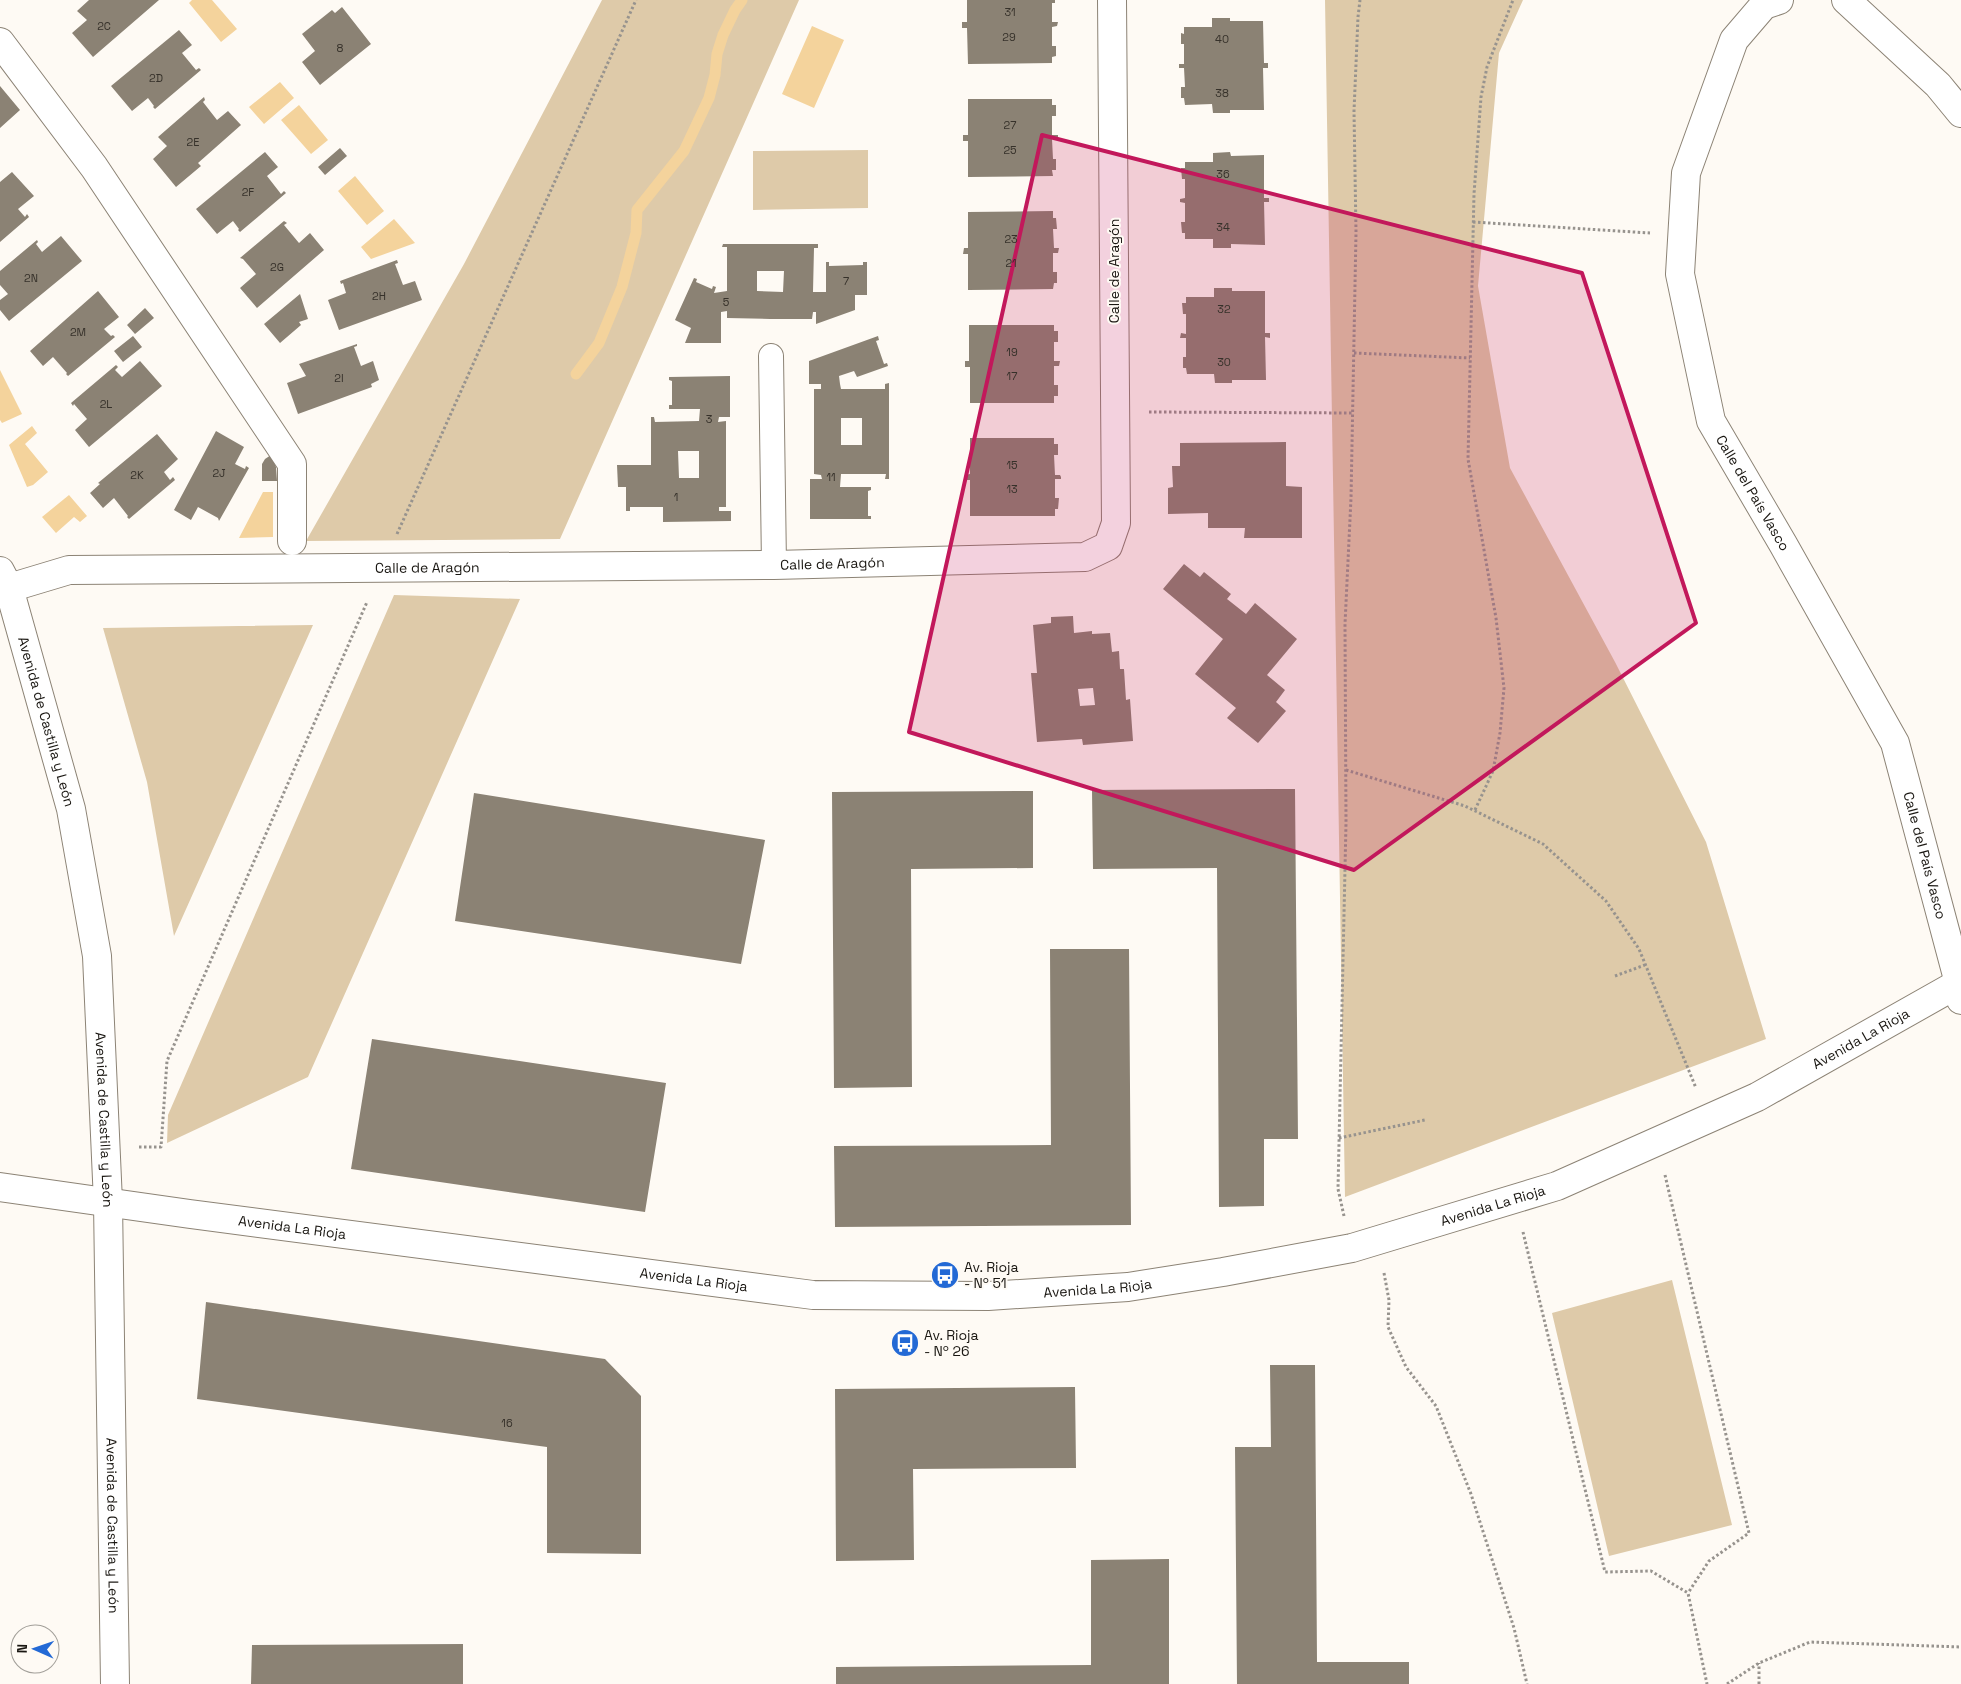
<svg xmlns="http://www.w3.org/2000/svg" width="1961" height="1684" viewBox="0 0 1961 1684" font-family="'Space Grotesk',sans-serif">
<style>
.green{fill:#decaa9}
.water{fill:#f4d39c}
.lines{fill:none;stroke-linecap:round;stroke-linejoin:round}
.stream{stroke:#f4d39c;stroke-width:11}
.building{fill:#8b8274;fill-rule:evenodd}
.pedestrian-casing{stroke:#8c8375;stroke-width:26}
.minor-casing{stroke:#8c8375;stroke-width:30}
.path{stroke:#97938e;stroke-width:3;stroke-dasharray:2.5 2.5;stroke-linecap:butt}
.pedestrian{stroke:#fff;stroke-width:24}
.minor{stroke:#fff;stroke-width:28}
.marked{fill:#c2185b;fill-opacity:0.2;stroke:#c2185b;stroke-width:4;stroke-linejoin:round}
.labels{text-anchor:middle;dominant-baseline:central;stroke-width:4;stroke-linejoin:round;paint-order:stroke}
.number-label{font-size:11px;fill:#36312a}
.street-label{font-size:14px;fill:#191611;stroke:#fefaf4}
.poi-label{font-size:14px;fill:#191611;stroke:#fefaf4;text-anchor:start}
</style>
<rect width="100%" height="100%" fill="#fefaf4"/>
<!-- green -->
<path class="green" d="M 602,0 L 799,0 L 560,539 L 306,541 L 464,264 Z
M 1325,0 L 1523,0 L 1499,53 L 1478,286 L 1510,468 L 1615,662 L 1706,842 L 1766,1039 L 1345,1197 Z
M 868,150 L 868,208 L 753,210 L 753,151 Z
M 394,595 L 520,599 L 308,1077 L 167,1143 L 168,1115 Z
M 313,625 L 174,936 L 147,782 L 103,628 Z
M 1672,1280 L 1732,1525 L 1609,1556 L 1552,1313 Z"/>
<!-- water -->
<path class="water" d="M 192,0 L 212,0 L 237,29 L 221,42 L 189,3 Z
M 812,26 L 844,40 L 814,108 L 782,94 Z
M 280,82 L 294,98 L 264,124 L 249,107 Z
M 299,105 L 328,140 L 311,154 L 281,120 Z
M 355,176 L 384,211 L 367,225 L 338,191 Z
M 394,219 L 415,243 L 371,259 L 361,247 Z
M 0,370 L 22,414 L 2,423 L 0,420 Z
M 32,426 L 37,433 L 25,444 L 48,472 L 33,485 L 27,487 L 9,445 Z
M 263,492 L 273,492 L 273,537 L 239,538 Z
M 69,495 L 87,516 L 80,522 L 74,517 L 56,533 L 42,517 Z"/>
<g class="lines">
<!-- stream -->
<path class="stream" d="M 576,374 L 599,343 L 622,287 L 636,233 L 637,210 L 684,151 L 709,98 L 715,75 L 717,54 L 723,35 L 735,10 L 742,0"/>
</g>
<!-- building -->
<path class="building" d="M 89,0 L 159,0 L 93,57 L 72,33 L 87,20 L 77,11 Z
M 967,0 L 1055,0 L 1055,3 L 1052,3 L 1052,22 L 1058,22 L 1057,26 L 1052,27 L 1052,46 L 1056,46 L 1056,56 L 1052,57 L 1052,63 L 968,64 L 967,28 L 962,28 L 962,22 L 967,22 Z
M 342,7 L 371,44 L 320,85 L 302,62 L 315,51 L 302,34 L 332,10 L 335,13 Z
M 1212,18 L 1230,18 L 1230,21 L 1263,21 L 1264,63 L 1268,63 L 1268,68 L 1263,68 L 1264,110 L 1230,110 L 1230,113 L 1213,113 L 1212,104 L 1185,105 L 1184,98 L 1181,98 L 1181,87 L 1185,87 L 1184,68 L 1179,68 L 1179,64 L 1184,64 L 1184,44 L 1181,44 L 1181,33 L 1184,34 L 1184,27 L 1212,27 Z
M 179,30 L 192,45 L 182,53 L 196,70 L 199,68 L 201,70 L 155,109 L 153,107 L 154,106 L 148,98 L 132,111 L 111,86 Z
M 0,86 L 20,110 L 0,128 Z
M 204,97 L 205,100 L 203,102 L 217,120 L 228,111 L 241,125 L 198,163 L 201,166 L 176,187 L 153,159 L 167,146 L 158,137 Z
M 968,99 L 1052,99 L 1052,105 L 1056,105 L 1056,116 L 1052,116 L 1052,135 L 1058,135 L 1058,140 L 1052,139 L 1053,159 L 1056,159 L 1056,170 L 1052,170 L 1053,176 L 968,177 L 968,141 L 963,141 L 963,135 L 968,135 Z
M 340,148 L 347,156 L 325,175 L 318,167 Z
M 265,152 L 278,167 L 267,176 L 281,194 L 284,191 L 286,193 L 240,232 L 238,230 L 239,229 L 233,221 L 217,234 L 196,209 Z
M 1230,152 L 1231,156 L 1264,155 L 1264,198 L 1269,198 L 1269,202 L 1264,202 L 1265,245 L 1231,244 L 1231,248 L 1213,248 L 1213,239 L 1185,239 L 1185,233 L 1182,233 L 1181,222 L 1185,222 L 1185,203 L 1180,202 L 1180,199 L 1185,198 L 1185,179 L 1182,179 L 1181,168 L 1185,168 L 1185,162 L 1213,162 L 1213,153 Z
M 12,172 L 34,196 L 18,209 L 25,217 L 27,214 L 29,217 L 0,242 L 0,182 Z
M 1053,211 L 1053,218 L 1056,218 L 1057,229 L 1053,229 L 1054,248 L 1059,248 L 1058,253 L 1053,253 L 1053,272 L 1057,272 L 1057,283 L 1054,283 L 1053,289 L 968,290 L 968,254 L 963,254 L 964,248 L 968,248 L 968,212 Z
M 284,221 L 287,223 L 284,225 L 299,243 L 310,233 L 324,250 L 257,308 L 240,288 L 256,274 L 243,259 L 240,258 Z
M 61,236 L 82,261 L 9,321 L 0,310 L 0,300 L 8,294 L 0,285 L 0,271 L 37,240 L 38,242 L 36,244 L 42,252 Z
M 723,244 L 818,244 L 818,248 L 814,248 L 813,292 L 826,292 L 826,262 L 829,262 L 829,266 L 863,265 L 863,262 L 867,262 L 867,295 L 855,295 L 855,310 L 816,324 L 816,312 L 813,312 L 812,319 L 770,319 L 727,318 L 727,311 L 721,312 L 721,343 L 685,343 L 691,328 L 675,320 L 694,278 L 697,279 L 696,282 L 712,289 L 713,286 L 716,287 L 714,293 L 727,291 L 727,247 L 722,247 ZM 757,271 L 784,271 L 783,292 L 757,291 Z
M 397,260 L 398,263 L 395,264 L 403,285 L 415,281 L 422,300 L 339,330 L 328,300 L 346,293 L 343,283 L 341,284 L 340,281 Z
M 1214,288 L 1232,288 L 1232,291 L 1265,291 L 1265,333 L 1270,333 L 1270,338 L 1265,337 L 1266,380 L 1232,380 L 1232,383 L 1215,383 L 1214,374 L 1187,374 L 1186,368 L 1183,368 L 1183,357 L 1186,357 L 1186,338 L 1180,338 L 1181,333 L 1186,334 L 1186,314 L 1183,314 L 1182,303 L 1186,303 L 1186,297 L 1214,297 Z
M 98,291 L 119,317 L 104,329 L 111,336 L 113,335 L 115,337 L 68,376 L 66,374 L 67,373 L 53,357 L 43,366 L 30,351 Z
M 300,294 L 308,319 L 299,322 L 301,325 L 280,343 L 264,324 Z
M 145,308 L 154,318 L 135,334 L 127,325 Z
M 969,325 L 1054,325 L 1054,331 L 1058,331 L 1058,342 L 1054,342 L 1054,361 L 1060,361 L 1059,366 L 1054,366 L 1054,385 L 1058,385 L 1058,396 L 1054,396 L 1054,403 L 970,403 L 970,367 L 965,367 L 965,361 L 969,361 Z
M 133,336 L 142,347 L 123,362 L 114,351 Z
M 878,336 L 879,340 L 876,341 L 884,364 L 887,363 L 888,366 L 857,377 L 854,371 L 839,376 L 840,384 L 841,389 L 885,389 L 885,384 L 889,383 L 889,479 L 885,479 L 886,474 L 841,474 L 840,487 L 871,487 L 871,490 L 868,491 L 868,516 L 871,516 L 871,519 L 810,519 L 810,479 L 822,479 L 821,475 L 814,474 L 814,389 L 821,389 L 821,384 L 809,384 L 809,361 ZM 841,418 L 862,418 L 862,445 L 841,445 Z
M 357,344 L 357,346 L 354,347 L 361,366 L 373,361 L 379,380 L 371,384 L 372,387 L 298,414 L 287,383 L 306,376 L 299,364 Z
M 140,361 L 162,386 L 89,447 L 75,430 L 87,419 L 74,404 L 73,406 L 71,403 L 116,365 L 118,367 L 115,370 L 122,377 Z
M 730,376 L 730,417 L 719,417 L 718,422 L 726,421 L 726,507 L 719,507 L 719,511 L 731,511 L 731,521 L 663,522 L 663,507 L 630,507 L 630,511 L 626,511 L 626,487 L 618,487 L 617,465 L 651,465 L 651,417 L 654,417 L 655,422 L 699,421 L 700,409 L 669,409 L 669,405 L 672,405 L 672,381 L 669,380 L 669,377 ZM 678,451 L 699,451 L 699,478 L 679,478 Z
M 216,431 L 244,447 L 235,464 L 245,469 L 246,466 L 249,468 L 219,521 L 218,518 L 198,507 L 191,520 L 174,510 Z
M 157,434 L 178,459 L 164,472 L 170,480 L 173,477 L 175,480 L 129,519 L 127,517 L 128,516 L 114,498 L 103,508 L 90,493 L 100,484 L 98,483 Z
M 970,438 L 1054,438 L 1054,444 L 1058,444 L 1058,455 L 1054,455 L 1055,475 L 1060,475 L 1061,477 L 1061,479 L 1055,479 L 1055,498 L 1059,498 L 1058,509 L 1055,509 L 1055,516 L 970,516 L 970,480 L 965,480 L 965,475 L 970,474 Z
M 1286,442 L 1286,486 L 1302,487 L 1302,538 L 1244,538 L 1245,528 L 1208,528 L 1208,513 L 1168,514 L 1168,488 L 1173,487 L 1172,466 L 1180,466 L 1180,443 Z
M 271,455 L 276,467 L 277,481 L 262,481 L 262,464 L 265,459 Z
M 1184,564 L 1200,577 L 1204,572 L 1231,594 L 1227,599 L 1246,614 L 1255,603 L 1297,639 L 1267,675 L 1285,690 L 1276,702 L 1286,711 L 1258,743 L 1227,718 L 1236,708 L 1195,674 L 1223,639 L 1163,589 Z
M 1073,616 L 1074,633 L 1092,631 L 1092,634 L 1110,633 L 1112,652 L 1119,651 L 1120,669 L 1124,669 L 1126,700 L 1130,699 L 1133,741 L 1083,745 L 1082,739 L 1037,742 L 1031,673 L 1037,673 L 1033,625 L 1051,623 L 1051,617 ZM 1093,688 L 1095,705 L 1080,706 L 1078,689 Z
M 1295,789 L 1298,1139 L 1264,1139 L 1264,1206 L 1219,1207 L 1217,868 L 1093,869 L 1092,790 Z
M 1033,791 L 1033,868 L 911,869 L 912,1087 L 834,1088 L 832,792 Z
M 474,793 L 765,840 L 741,964 L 455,921 Z
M 1050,949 L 1129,949 L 1131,1225 L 835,1227 L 834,1146 L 1051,1145 Z
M 372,1039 L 666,1083 L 645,1212 L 351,1169 Z
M 206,1302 L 605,1359 L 641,1396 L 641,1554 L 547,1553 L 547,1447 L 197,1399 Z
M 1270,1365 L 1315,1365 L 1317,1662 L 1409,1662 L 1409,1684 L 1237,1684 L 1235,1447 L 1271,1447 Z
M 1075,1387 L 1076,1468 L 913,1469 L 914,1560 L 836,1561 L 835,1389 Z
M 1169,1559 L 1169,1684 L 836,1684 L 836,1667 L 1091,1665 L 1091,1560 Z
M 463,1644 L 463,1684 L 251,1684 L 252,1645 Z"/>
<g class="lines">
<defs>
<path id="pedestrian" d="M 771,356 L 774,565"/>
<g id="minor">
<path id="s1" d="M 1779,0 L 1764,5 L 1734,40 L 1686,173 L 1680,274 L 1711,421 L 1783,544 L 1895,743 L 1959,983 L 1961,1000"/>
<path d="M 1846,0 L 1938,85 L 1961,113"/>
<path d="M 0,42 L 94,167 L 292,464 L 292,541"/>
<path id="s2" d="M 0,571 L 9,588 L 71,809 L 97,956 L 108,1202 L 115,1684"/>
<path id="s3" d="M 9,588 L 69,570 L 774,565 L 1085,557 L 1108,546 L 1116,523 L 1112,0"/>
<path id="s4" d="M 0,1187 L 190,1214 L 813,1295 L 988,1296 L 1128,1287 L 1223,1272 L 1352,1248 L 1557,1186 L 1757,1097 L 1961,982"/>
</g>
</defs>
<!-- pedestrian casing -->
<use href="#pedestrian" class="pedestrian-casing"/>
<!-- minor casing -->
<use href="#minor" class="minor-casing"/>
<!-- path -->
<path class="path" d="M 1473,222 L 1650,233
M 1354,353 L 1470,358
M 1149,412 L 1353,413
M 397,534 L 636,0
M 1346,770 L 1465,806 L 1543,844 L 1606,901 L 1639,949 L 1696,1088
M 1475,810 L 1493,771 L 1500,733 L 1504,688 L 1496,618 L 1468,459 L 1474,194 L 1481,97 L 1487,67 L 1513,0
M 1615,976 L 1645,965
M 1339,1138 L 1425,1120
M 139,1147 L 161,1147 L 167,1061 L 367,602
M 1665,1175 L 1749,1533 L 1709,1561 L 1688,1593
M 1344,1216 L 1338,1189 L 1346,823 L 1345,624 L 1351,498 L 1356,232 L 1354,111 L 1358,17 L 1360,0
M 1523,1232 L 1605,1572 L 1651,1571 L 1688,1593 L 1707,1684
M 1384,1273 L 1389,1300 L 1388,1327 L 1406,1367 L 1436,1406 L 1471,1494 L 1514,1628 L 1527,1684
M 1727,1684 L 1759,1663 L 1810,1642 L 1961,1647
M 1759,1684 L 1759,1663"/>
<!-- pedestrian -->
<use href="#pedestrian" class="pedestrian"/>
<!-- minor -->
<use href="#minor" class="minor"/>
</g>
<!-- marked area -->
<path class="marked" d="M 1042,135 L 1582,273 L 1696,623 L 1354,870 L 909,732 Z"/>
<!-- icons -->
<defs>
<symbol id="bus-disc" viewBox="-11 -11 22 22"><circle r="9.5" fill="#2369d5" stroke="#fefaf4"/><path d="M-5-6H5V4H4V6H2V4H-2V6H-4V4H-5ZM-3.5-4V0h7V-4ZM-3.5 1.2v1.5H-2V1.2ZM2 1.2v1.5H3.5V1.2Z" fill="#fff"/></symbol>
</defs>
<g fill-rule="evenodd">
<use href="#bus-disc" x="929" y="1259" width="32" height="32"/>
<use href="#bus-disc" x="889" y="1327" width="32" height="32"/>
</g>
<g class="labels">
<!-- number labels -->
<g class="number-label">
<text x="1010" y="12">31</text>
<text x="104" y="26">2C</text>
<text x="1009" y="37">29</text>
<text x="1222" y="39">40</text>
<text x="340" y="48">8</text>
<text x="156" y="78">2D</text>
<text x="1222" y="93">38</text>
<text x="1010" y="125">27</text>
<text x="193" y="142">2E</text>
<text x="1010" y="150">25</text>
<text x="1223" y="174">36</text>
<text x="248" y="192">2F</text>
<text x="1223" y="227">34</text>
<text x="1011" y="239">23</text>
<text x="1011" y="263">21</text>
<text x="277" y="267">2G</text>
<text x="31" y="278">2N</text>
<text x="846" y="281">7</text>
<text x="379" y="296">2H</text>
<text x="726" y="302">5</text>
<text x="1224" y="309">32</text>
<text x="78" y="332">2M</text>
<text x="1012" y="352">19</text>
<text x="1224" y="362">30</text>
<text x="1012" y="376">17</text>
<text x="339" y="378">2I</text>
<text x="106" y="404">2L</text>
<text x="709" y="419">3</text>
<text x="1012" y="465">15</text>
<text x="219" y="473">2J</text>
<text x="137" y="475">2K</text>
<text x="831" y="477">11</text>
<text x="1012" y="489">13</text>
<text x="676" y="497">1</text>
<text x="507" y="1423">16</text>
</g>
<!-- street labels -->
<g class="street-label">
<text transform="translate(1114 271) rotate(-90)">Calle de Aragón</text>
<text stroke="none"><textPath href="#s1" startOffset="538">Calle del País Vasco</textPath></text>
<text stroke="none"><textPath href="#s3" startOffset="826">Calle de Aragón</textPath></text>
<text stroke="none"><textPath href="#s3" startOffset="421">Calle de Aragón</textPath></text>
<text stroke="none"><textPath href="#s2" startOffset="158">Avenida de Castilla y León</textPath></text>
<text stroke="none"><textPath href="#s1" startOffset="942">Calle del País Vasco</textPath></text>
<text stroke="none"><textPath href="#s4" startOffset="1915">Avenida La Rioja</textPath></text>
<text stroke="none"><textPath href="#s2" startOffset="562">Avenida de Castilla y León</textPath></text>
<text stroke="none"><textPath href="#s4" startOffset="1510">Avenida La Rioja</textPath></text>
<text stroke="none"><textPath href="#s4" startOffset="295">Avenida La Rioja</textPath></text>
<text stroke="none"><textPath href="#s4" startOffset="700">Avenida La Rioja</textPath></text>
<text stroke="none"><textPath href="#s4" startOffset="1105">Avenida La Rioja</textPath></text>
<text stroke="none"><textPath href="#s2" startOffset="968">Avenida de Castilla y León</textPath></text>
</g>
<!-- poi labels -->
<g class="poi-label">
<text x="964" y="1267">Av. Rioja<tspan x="964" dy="16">- Nº 51</tspan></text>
<text x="924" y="1335">Av. Rioja<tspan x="924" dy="16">- Nº 26</tspan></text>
</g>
</g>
<!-- north arrow -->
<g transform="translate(35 1649) rotate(272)"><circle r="24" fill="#fefaf4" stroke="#a29f99"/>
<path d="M0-4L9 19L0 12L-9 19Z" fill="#2369d5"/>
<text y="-8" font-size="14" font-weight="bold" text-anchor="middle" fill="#191611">N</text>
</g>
</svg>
